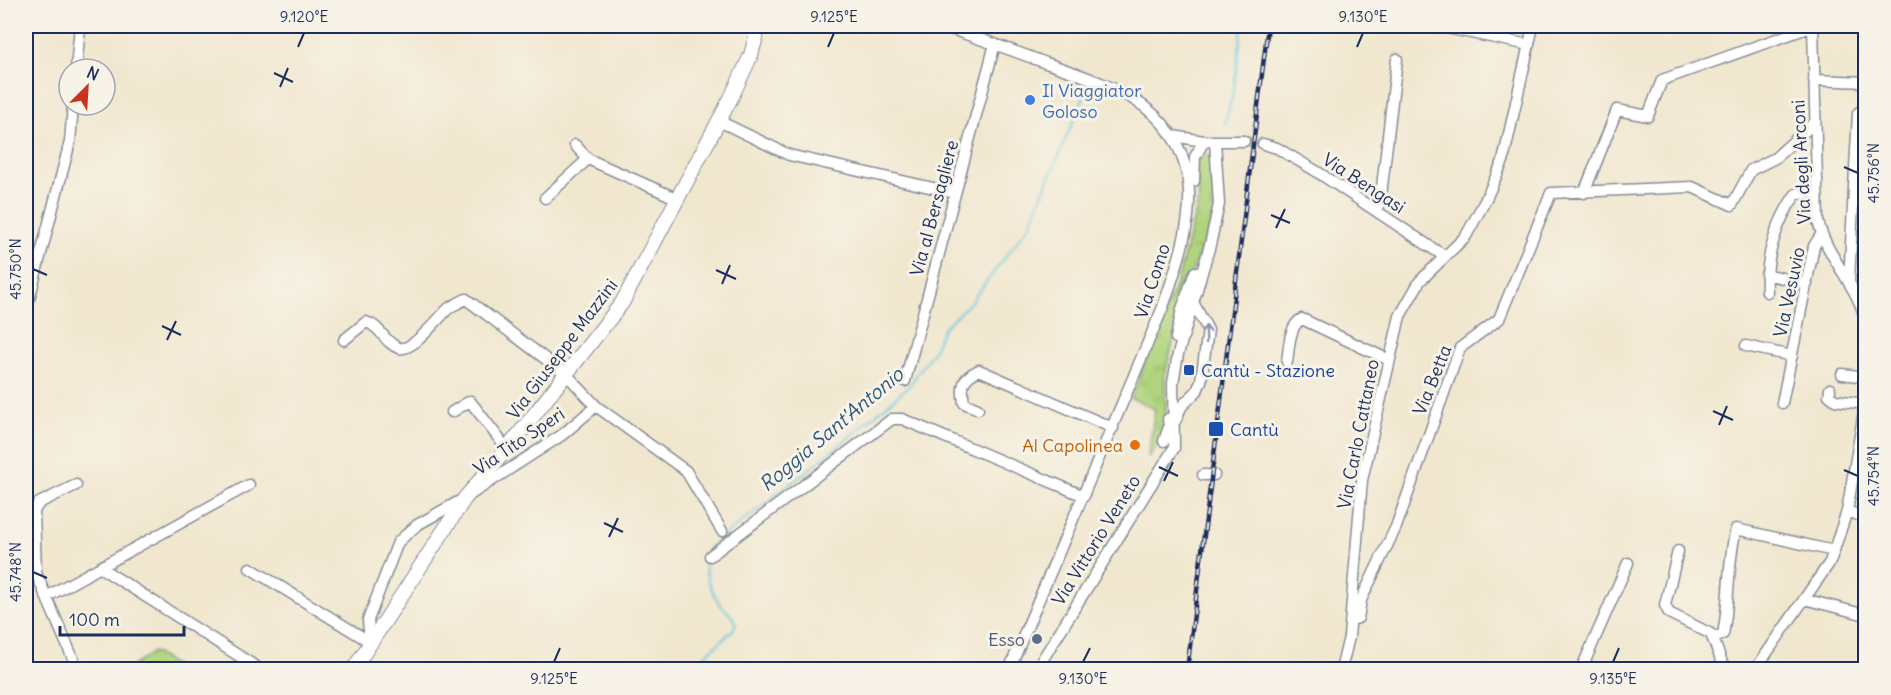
<svg xmlns="http://www.w3.org/2000/svg" width="1891" height="695" viewBox="0 0 1891 695" font-family="Delius,sans-serif">
<style>
.grass{fill:url(#grass-tufts);stroke:#66826e;stroke-width:1.5}
.green{fill:#b0d47e;stroke:#66826e;stroke-width:1.5}
.lines{fill:none;stroke-linecap:round;stroke-linejoin:round}
.stream{stroke:#5fc7dc;stroke-width:2}
.minor-tunnel{stroke:#c6c2b8;stroke-width:10;stroke-dasharray:10 5;stroke-linecap:butt}
.minor-casing{stroke:#868b96;stroke-width:13}
.major-casing{stroke:#868b96;stroke-width:16}
.minor{stroke:#fff;stroke-width:10}
.major{stroke:#fff;stroke-width:14}
.rail-casing{stroke:#1b2f5e;stroke-width:4.5}
.rail{stroke:#f7f3e8;stroke-width:2;stroke-dasharray:7;stroke-linecap:butt}
.oneway{stroke:#8d97ae}
.ticks{fill:none;stroke:#1b2f5e;stroke-width:2}
.shop-dot{fill:#3f7fe0;stroke:#f7f3e8;stroke-width:2}
.transit-dot{fill:#1a4fb4;stroke:#f7f3e8;stroke-width:2}
.food-dot{fill:#e8710a;stroke:#f7f3e8;stroke-width:2}
.service-dot{fill:#5c6f8a;stroke:#f7f3e8;stroke-width:2}
.labels{text-anchor:middle;dominant-baseline:central;stroke-width:6;stroke-linejoin:round;paint-order:stroke}
.shop-label{font-size:18px;fill:#366cbe;stroke:#f7f3e8;text-anchor:start}
.street-label{font-size:18px;fill:#1b2f5e;stroke:#f7f3e8}
.transit-label{font-size:18px;fill:#164399;stroke:#f7f3e8;text-anchor:start}
.food-label{font-size:18px;fill:#c56008;stroke:#f7f3e8;text-anchor:end}
.service-label{font-size:18px;fill:#4e5e75;stroke:#f7f3e8;text-anchor:end}
.water-label{font-size:20px;font-style:italic;fill:#2c557e;stroke:#f7f3e8}
.neatline{fill:none;stroke:#1b2f5e;stroke-width:2}
.ticks-label{font-size:15px;text-anchor:middle;fill:#1b2f5e}
</style>
<defs>
<pattern id="grass-tufts" width="24" height="20" patternUnits="userSpaceOnUse" patternTransform="scale(1.5)"><rect width="24" height="20" fill="#b0d47e"/><path d="M3 7l-1-3M5 7V3M7 7l1-3M15 17l-1-3M17 17v-4M19 17l1-3" fill="none" stroke="#97b66f"/></pattern>
</defs>
<rect width="100%" height="100%" fill="#f7f3e8"/>
<filter id="ink" filterUnits="userSpaceOnUse"><feTurbulence type="fractalNoise" baseFrequency=".0167" numOctaves="2"/><feDisplacementMap in="SourceGraphic" scale="12" xChannelSelector="R" yChannelSelector="G"/><feConvolveMatrix kernelMatrix="1 2 1 2 8 2 1 2 1" color-interpolation-filters="sRGB"/></filter>
<filter id="wash" filterUnits="userSpaceOnUse"><feTurbulence type="fractalNoise" baseFrequency=".008" numOctaves="4" result="noise"/><feDisplacementMap in="SourceGraphic" scale="24" xChannelSelector="R" yChannelSelector="G"/><feGaussianBlur stdDeviation="1.35" result="paint"/><feColorMatrix in="noise" values="0 0 0 0 0 0 0 0 0 0 0 0 0 0 0 0 0 1.4 0 .05"/><feComposite in="paint" operator="in"/></filter>
<g filter="url(#wash)">
<rect width="100%" height="100%" fill="#f1e7cf"/>
<!-- grass -->
<path class="grass" d="M 1208,154 L 1211,156 L 1214,204 L 1210,226 L 1190,277 L 1165,373 C 1164,389 1169,425 1163,437 C 1160,444 1153,450 1148,457 L 1155,409 L 1131,398 L 1177,282 L 1199,199 L 1196,164 L 1201,156 Z"/>
<!-- green -->
<path class="green" d="M 153,652 L 180,669 L 129,669 Z"/>
<g class="lines">
<!-- stream -->
<path class="stream" d="M 1225,124 L 1234,88 L 1242,26
M 689,670 L 733,630 L 736,622 C 732,614 724,610 720,604 C 708,586 699,565 711,546 L 840,445 L 909,386 L 934,350 L 943,328 L 971,302 L 1029,226 L 1084,96"/>
</g>
</g>
<g filter="url(#ink)">
<g class="lines">
<!-- minor-tunnel -->
<path class="minor-tunnel" d="M 1244,141 L 1263,144"/>
<defs>
<path id="minor" d="M 943,26 C 977,38 1012,50 1046,63 C 1113,86 1184,107 1189,191 C 1191,229 1175,271 1163,307 L 1009,670
M 1437,26 L 1529,45
M 1813,26 L 1818,221 C 1826,257 1858,285 1866,322
M 76,69 L 80,26
M 1814,80 L 1866,82
M 719,121 L 789,155 L 955,193
M 1173,136 L 1204,141 L 1244,141
M 1263,144 L 1277,148 L 1316,171 L 1444,256
M 575,145 L 588,159 L 678,199
M 1194,181 L 1195,157 L 1204,141
M 1584,193 L 1617,110 L 1648,116 L 1662,80 L 1813,26
M 545,198 L 588,159
M 1376,211 L 1380,204 L 1397,59
M 1766,274 L 1807,284
M 1849,281 L 1858,113 L 1866,107
M 1767,292 C 1765,258 1776,222 1796,194 L 1817,192
M 26,311 L 70,142 L 73,105
M 1176,338 L 1182,309 L 1195,272
M 344,340 L 366,322 C 381,326 384,343 399,348 C 413,352 438,318 449,308 C 454,305 460,302 466,299 L 567,375 L 596,406
M 1746,346 L 1792,356
M 1287,362 C 1289,349 1289,325 1302,319 L 1389,360
M 1842,374 L 1866,377
M 905,381 L 995,44
M 1830,389 L 1829,395 L 1835,400 L 1865,404
M 1782,403 L 1814,246 L 1821,235
M 978,409 L 964,403 C 961,385 962,378 979,370 L 1113,428
M 452,412 L 470,401 L 507,449
M 1176,420 L 1181,407 L 1197,391 L 1201,381 L 1208,330 L 1193,302
M 1164,441 L 1169,427 L 1168,419
M 1203,475 L 1214,475
M 76,485 L 39,503 L 34,511 L 36,573 L 78,670
M 1847,511 L 1866,518
M 1678,551 L 1665,605 L 1669,613 L 1711,634 L 1725,670
M 710,556 L 892,419 L 902,419 L 1084,496
M 101,568 L 261,670
M 250,568 L 370,642
M 48,596 L 249,485
M 1804,599 L 1866,615
M 1351,620 L 1358,618 L 1361,600 L 1396,527 L 1460,348 L 1499,319 L 1551,193 L 1692,187 L 1732,205 L 1751,170 L 1775,158 L 1815,122
M 1715,638 L 1723,634 C 1730,600 1727,563 1736,529 L 1834,551
M 370,642 L 368,620 L 398,542 L 417,525 L 465,498 L 562,435 L 596,406 L 686,471 L 722,531
M 1036,670 L 1174,448 L 1173,383 L 1178,354 L 1210,245 L 1219,204 L 1215,141
M 1341,670 L 1349,637 L 1362,480 L 1400,316 L 1420,281 L 1466,236 L 1485,201 L 1503,161 L 1533,26
M 1581,670 L 1628,563
M 1755,670 L 1830,562 L 1847,511 L 1866,400"/>
<path id="major" d="M 353,670 L 465,498 L 515,439 L 622,303 L 731,98 L 751,55 L 759,26"/>
</defs>
<!-- minor casing -->
<use href="#minor" class="minor-casing"/>
<!-- major casing -->
<use href="#major" class="major-casing"/>
<!-- minor -->
<use href="#minor" class="minor"/>
<!-- major -->
<use href="#major" class="major"/>
<defs>
<path id="rail" d="M 1187,670 L 1268,26"/>
</defs>
<!-- rail casing -->
<use href="#rail" class="rail-casing"/>
<!-- rail -->
<use href="#rail" class="rail"/>
</g>
<!-- one-way arrows -->
<defs><path id="oneway-shaft" d="M-6 0H5M1.5-3L5.5 0L1.5 3" fill="none" stroke-width="1.6" stroke-linecap="round" stroke-linejoin="round" transform="scale(1.5)"/></defs>
<use class="oneway" href="#oneway-shaft" transform="translate(1206 334) rotate(-91)"/>
</g>
<!-- ticks -->
<path class="ticks" d="M 298,47 L 304,33M 828,47 L 834,33M 1357,47 L 1363,33M 274,73 L 293,82M 280,87 L 288,68M 1844,167 L 1858,173M 1271,215 L 1290,223M 1276,228 L 1285,209M 33,269 L 47,275M 716,270 L 736,279M 722,284 L 730,265M 162,326 L 181,335M 167,340 L 176,321M 1713,411 L 1733,420M 1719,425 L 1727,406M 1159,467 L 1178,476M 1844,470 L 1858,476M 1164,481 L 1173,462M 604,523 L 623,532M 609,537 L 618,518M 33,572 L 47,578M 554,662 L 560,648M 1083,662 L 1090,648M 1613,662 L 1619,648"/>
<!-- markers -->
<circle class="shop-dot" cx="1030" cy="100" r="6"/>
<g class="transit-dot">
<rect x="1183" y="364" width="12" height="12" rx="3"/>
<rect x="1208" y="421" width="16" height="16" rx="3"/>
</g>
<circle class="food-dot" cx="1135" cy="445" r="6"/>
<circle class="service-dot" cx="1037" cy="639" r="6"/>
<g class="labels">
<!-- shop labels -->
<g class="shop-label">
<text x="1042" y="90">Il Viaggiator<tspan x="1042" dy="21">Goloso</tspan></text>
</g>
<!-- street labels -->
<g class="street-label">
<text transform="translate(1801 162) rotate(-93)">Via degli Arconi</text>
<text transform="translate(1364 183) rotate(33)">Via Bengasi</text>
<text transform="translate(934 208) rotate(-75)">Via al Bersagliere</text>
<text transform="translate(1152 281) rotate(-72)">Via Como</text>
<text transform="translate(1789 292) rotate(-78)">Via Vesuvio</text>
<text transform="translate(562 349) rotate(-53)">Via Giuseppe Mazzini</text>
<text transform="translate(1432 380) rotate(-68)">Via Betta</text>
<text transform="translate(1358 434) rotate(-79)">Via Carlo Cattaneo</text>
<text transform="translate(519 441) rotate(-34)">Via Tito Speri</text>
<text transform="translate(1096 540) rotate(-58)">Via Vittorio Veneto</text>
</g>
<!-- transit labels -->
<g class="transit-label">
<text x="1201" y="370">Cantù - Stazione</text>
<text x="1230" y="429">Cantù</text>
</g>
<!-- food labels -->
<g class="food-label">
<text x="1123" y="445">Al Capolinea</text>
</g>
<!-- service labels -->
<g class="service-label">
<text x="1025" y="639">Esso</text>
</g>
<!-- water labels -->
<g class="water-label">
<text transform="translate(831 429) rotate(-40)">Roggia Sant'Antonio</text>
</g>
</g>
<!-- margin -->
<rect width="1891" height="695" fill="none" stroke="#f7f3e8" stroke-width="66"/>
<!-- north arrow -->
<g transform="translate(87 87) rotate(24)"><circle r="28" fill="#f7f3e8" stroke="#9fa5b1" stroke-width="1.5"/>
<path d="M0-4.5L10 22L0 15L-10 22Z" fill="#c8321e"/>
<text y="-9" font-size="16" font-weight="bold" text-anchor="middle" fill="#1b2f5e">N</text>
</g>
<!-- scale -->
<path d="M60 626v9h124v-9" fill="none" stroke="#1b2f5e" stroke-width="3"/>
<text x="69" y="626" font-size="18" fill="#1b2f5e" stroke="#f7f3e8" stroke-width="4.5" paint-order="stroke">100 m</text>
<rect x="33" y="33" width="1825" height="629" class="neatline"/>
<g class="ticks-label">
<text x="304" y="22">9.120°E</text>
<text x="834" y="22">9.125°E</text>
<text x="1363" y="22">9.130°E</text>
<text transform="translate(1874 173) rotate(-90)" y="5">45.756°N</text>
<text transform="translate(16 269) rotate(-90)" y="5">45.750°N</text>
<text transform="translate(1874 476) rotate(-90)" y="5">45.754°N</text>
<text transform="translate(16 572) rotate(-90)" y="5">45.748°N</text>
<text x="554" y="684">9.125°E</text>
<text x="1083" y="684">9.130°E</text>
<text x="1613" y="684">9.135°E</text>
</g>
</svg>
